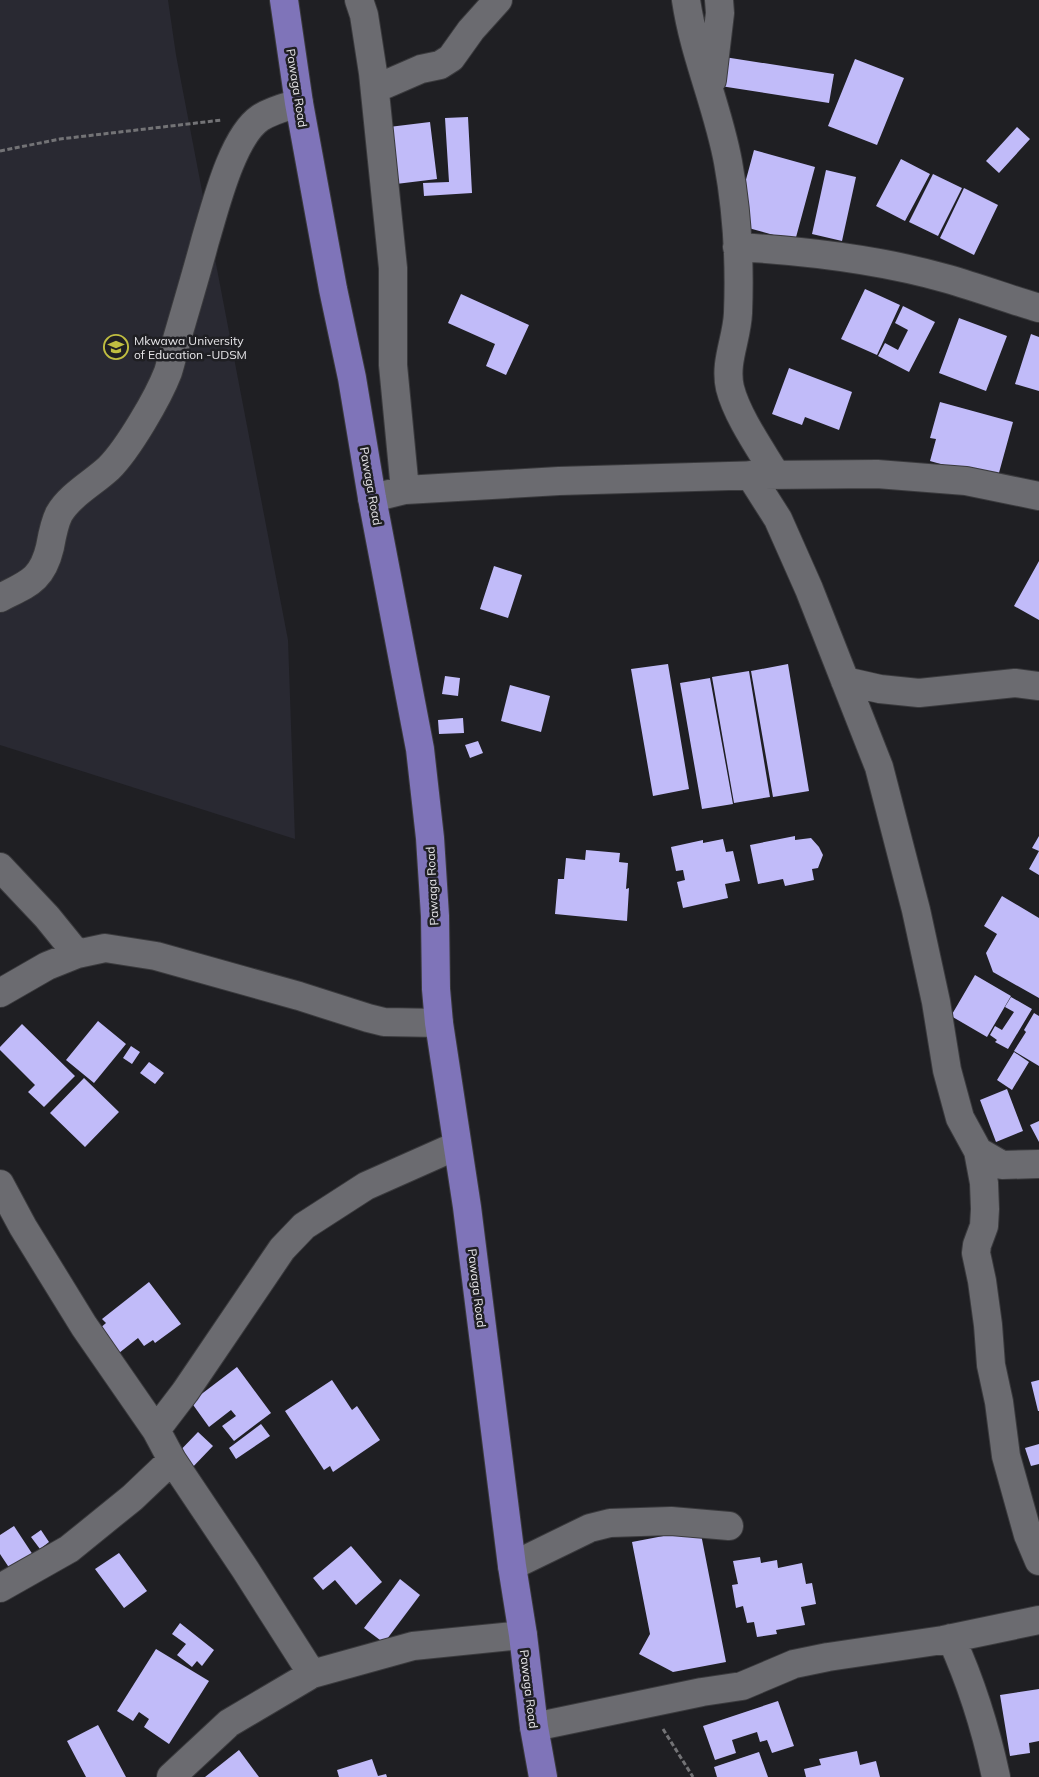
<svg xmlns="http://www.w3.org/2000/svg" width="1039" height="1777" viewBox="0 0 1039 1777" font-family="Mulish,sans-serif">
<style>
.built{fill:#292932}
.building{fill:#c1bbf9}
.lines{fill:none;stroke-linecap:round;stroke-linejoin:round}
.minor-casing{stroke:#3a3a3d;stroke-width:30}
.major-casing{stroke:#3a3a3d;stroke-width:30}
.path{stroke:#737376;stroke-width:3;stroke-dasharray:5 2.5;stroke-linecap:butt}
.minor{stroke:#6b6b70;stroke-width:28}
.major{stroke:#7f74b9;stroke-width:28}
.labels{text-anchor:middle;dominant-baseline:central;stroke-width:5;stroke-linejoin:round;paint-order:stroke}
.street-label{font-size:12px;fill:#e7e6e9;stroke:#1f1f23}
.poi-label{font-size:12px;fill:#e7e6e9;stroke:#1f1f23;text-anchor:start}
</style>
<rect width="100%" height="100%" fill="#1f1f23"/>
<!-- built -->
<path class="built" d="M 0,0 L 168,0 L 176,55 L 288,640 L 295,839 L 0,745 Z"/>
<!-- building -->
<path class="building" d="M 718,56 L 834,74 L 829,103 L 714,85 Z
M 855,59 L 904,78 L 877,145 L 828,126 Z
M 468,117 L 472,193 L 424,196 L 423,183 L 449,182 L 445,118 Z
M 430,122 L 437,179 L 396,184 L 389,127 Z
M 1017,127 L 1030,139 L 999,173 L 986,161 Z
M 754,150 L 815,167 L 795,241 L 734,224 Z
M 901,159 L 930,174 L 905,221 L 876,206 Z
M 826,170 L 856,177 L 842,241 L 812,234 Z
M 933,174 L 962,188 L 938,236 L 909,222 Z
M 964,188 L 998,205 L 974,255 L 940,238 Z
M 865,289 L 900,305 L 877,355 L 841,339 Z
M 461,294 L 529,325 L 506,375 L 486,366 L 495,344 L 448,323 Z
M 903,306 L 935,322 L 909,372 L 878,356 L 885,343 L 898,350 L 908,330 L 895,323 Z
M 959,318 L 1007,336 L 986,391 L 939,373 Z
M 1031,334 L 1039,337 L 1039,391 L 1015,384 Z
M 789,368 L 852,392 L 839,430 L 805,417 L 802,425 L 772,414 Z
M 940,402 L 1013,422 L 997,480 L 930,461 L 936,439 L 930,438 Z
M 1039,561 L 1039,620 L 1014,606 Z
M 494,566 L 522,575 L 508,618 L 480,609 Z
M 668,664 L 689,789 L 653,796 L 631,669 Z
M 788,664 L 809,791 L 773,797 L 751,671 Z
M 749,671 L 770,797 L 734,803 L 712,677 Z
M 445,676 L 460,678 L 458,696 L 442,694 Z
M 710,678 L 733,804 L 702,809 L 680,683 Z
M 510,685 L 550,696 L 541,732 L 501,721 Z
M 463,718 L 464,733 L 439,734 L 438,720 Z
M 478,741 L 483,753 L 470,758 L 465,745 Z
M 795,836 L 795,840 L 811,838 L 819,847 L 823,855 L 818,868 L 812,869 L 814,880 L 785,886 L 783,879 L 758,884 L 750,845 Z
M 1039,836 L 1039,875 L 1029,869 L 1039,851 L 1032,848 Z
M 723,839 L 726,852 L 733,851 L 740,881 L 725,884 L 728,898 L 683,908 L 677,882 L 685,880 L 683,870 L 676,871 L 671,847 L 703,840 L 703,843 Z
M 586,850 L 620,853 L 619,862 L 628,863 L 626,889 L 629,888 L 627,921 L 555,914 L 558,879 L 564,879 L 566,858 L 585,860 Z
M 1002,896 L 1039,918 L 1039,998 L 993,972 L 986,953 L 997,934 L 984,926 Z
M 975,975 L 1011,996 L 987,1037 L 951,1016 Z
M 1011,997 L 1032,1009 L 1008,1049 L 995,1042 L 997,1040 L 990,1035 L 995,1026 L 1002,1030 L 1014,1012 L 1005,1007 Z
M 1034,1013 L 1039,1016 L 1039,1066 L 1014,1051 L 1026,1032 L 1024,1030 Z
M 98,1021 L 126,1044 L 94,1083 L 66,1060 Z
M 22,1024 L 75,1076 L 44,1107 L 28,1092 L 35,1085 L 0,1050 L 0,1047 Z
M 131,1046 L 140,1052 L 132,1064 L 123,1058 Z
M 1014,1052 L 1029,1062 L 1012,1090 L 997,1080 Z
M 149,1062 L 164,1073 L 155,1084 L 140,1073 Z
M 84,1078 L 119,1112 L 85,1147 L 50,1113 Z
M 1007,1089 L 1023,1131 L 996,1142 L 980,1100 Z
M 1039,1121 L 1039,1142 L 1030,1125 Z
M 149,1282 L 181,1324 L 155,1343 L 153,1340 L 144,1346 L 138,1338 L 119,1353 L 99,1329 L 106,1323 L 102,1319 Z
M 237,1367 L 271,1413 L 234,1441 L 222,1426 L 236,1416 L 231,1410 L 209,1427 L 191,1402 Z
M 332,1380 L 352,1410 L 357,1406 L 380,1440 L 333,1472 L 330,1466 L 324,1470 L 285,1411 Z
M 1039,1380 L 1039,1411 L 1038,1411 L 1031,1382 Z
M 261,1424 L 270,1436 L 236,1459 L 229,1448 Z
M 198,1432 L 213,1446 L 188,1472 L 173,1458 Z
M 1039,1444 L 1039,1464 L 1031,1466 L 1025,1448 Z
M 14,1526 L 35,1558 L 12,1572 L 0,1554 L 0,1535 Z
M 700,1529 L 726,1662 L 673,1672 L 639,1654 L 650,1634 L 632,1542 Z
M 41,1530 L 49,1542 L 40,1549 L 31,1537 Z
M 351,1546 L 382,1582 L 356,1605 L 335,1580 L 323,1590 L 313,1578 Z
M 119,1553 L 147,1591 L 124,1608 L 95,1569 Z
M 760,1557 L 761,1563 L 777,1560 L 778,1568 L 802,1563 L 806,1584 L 812,1583 L 816,1604 L 801,1607 L 805,1625 L 776,1630 L 777,1634 L 757,1637 L 754,1622 L 747,1623 L 743,1606 L 736,1608 L 732,1585 L 738,1584 L 733,1561 Z
M 400,1579 L 420,1595 L 384,1643 L 364,1628 Z
M 180,1623 L 214,1650 L 202,1666 L 197,1661 L 192,1667 L 177,1655 L 186,1644 L 172,1634 Z
M 156,1649 L 209,1681 L 169,1744 L 144,1727 L 149,1719 L 139,1712 L 133,1721 L 117,1711 Z
M 1039,1689 L 1039,1741 L 1029,1743 L 1030,1753 L 1010,1756 L 1000,1695 Z
M 778,1701 L 794,1746 L 772,1753 L 767,1740 L 760,1742 L 757,1732 L 732,1740 L 736,1753 L 715,1760 L 703,1726 Z
M 98,1725 L 126,1777 L 86,1777 L 67,1741 Z
M 239,1750 L 259,1777 L 205,1777 Z
M 857,1751 L 860,1765 L 876,1761 L 880,1777 L 806,1777 L 804,1769 L 821,1765 L 819,1759 Z
M 759,1752 L 768,1777 L 717,1777 L 714,1767 Z
M 372,1759 L 378,1776 L 386,1774 L 387,1777 L 339,1777 L 337,1770 Z"/>
<g class="lines">
<defs>
<path id="minor" d="M 359,0 L 364,15 L 373,73 L 393,268 L 393,365 L 405,490
M 686,0 C 694,55 718,107 728,162 C 737,211 740,263 738,313 C 737,339 724,362 730,388 C 737,416 761,450 776,475
M 712,80 L 720,13 L 719,0
M 375,89 L 421,69 L 440,65 L 451,58 L 471,30 L 498,0
M 737,247 C 806,251 882,260 948,279 C 979,288 1009,299 1039,308
M 750,475 L 778,519 L 809,589 L 879,767 L 916,910 L 936,1002 L 947,1070 L 960,1118 L 978,1151 L 1002,1165 L 1039,1164
M 372,498 L 405,490 L 559,481 L 763,475 L 877,474 L 966,481 L 1039,496
M 0,598 C 27,584 42,581 50,547 C 52,536 54,524 59,514 C 70,495 93,483 109,468 C 128,449 158,398 168,372 C 172,359 175,345 179,332 C 188,301 197,271 205,241 C 215,208 232,137 260,118 C 272,110 286,107 299,103
M 845,681 L 880,689 L 919,693 L 1015,683 L 1039,686
M 0,867 L 47,917 L 77,954
M 0,993 L 47,966 L 77,954 L 105,948 L 156,956 L 299,996 L 368,1018 L 384,1022 L 439,1023
M 978,1151 L 984,1183 L 985,1209 L 984,1226 L 977,1245 L 976,1253 L 982,1281 L 988,1325 L 991,1365 L 999,1402 L 1006,1456 L 1028,1535 L 1039,1561
M 0,1184 L 23,1227 L 84,1326 L 156,1430 L 172,1460 L 245,1569 L 312,1674
M 156,1430 L 185,1392 L 282,1249 L 304,1226 L 366,1186 L 456,1146
M 512,1566 L 590,1528 L 610,1523 L 671,1521 L 729,1526
M 0,1588 L 69,1549 L 132,1498 L 172,1460
M 951,1638 C 971,1682 986,1730 996,1777
M 534,1727 L 702,1692 L 742,1686 L 794,1664 L 828,1657 L 943,1640 L 1039,1620
M 171,1777 L 229,1723 L 312,1674 L 413,1646 L 523,1635"/>
<path id="major" d="M 284,0 L 299,103 L 333,289 L 352,378 L 372,498 L 420,749 L 430,838 L 435,916 L 436,989 L 439,1023 L 467,1207 L 512,1566 L 523,1635 L 534,1727 L 543,1777"/>
</defs>
<!-- minor casing -->
<use href="#minor" class="minor-casing"/>
<!-- major casing -->
<use href="#major" class="major-casing"/>
<!-- path -->
<path class="path" d="M 0,151 L 60,139 L 222,120
M 663,1729 L 693,1777"/>
<!-- minor -->
<use href="#minor" class="minor"/>
<!-- major -->
<use href="#major" class="major"/>
</g>
<!-- icons -->
<defs>
<symbol id="university-ring" viewBox="-11 -11 22 22"><circle r="9.5" fill="#1f1f23" stroke="#c0be41" stroke-width="1.5"/><path d="M0-5L7-2L0 1L-7-2ZM-4 1L0 2.5L4 1V4Q0 6-4 4Z" fill="#c0be41"/></symbol>
</defs>
<g fill-rule="evenodd">
<use href="#university-ring" x="102" y="333" width="28" height="28"/>
</g>
<g class="labels">
<!-- street labels -->
<g class="street-label">
<text transform="translate(297 88) rotate(81)">Pawaga Road</text>
<text transform="translate(371 486) rotate(80)">Pawaga Road</text>
<text transform="translate(432 886) rotate(-93)">Pawaga Road</text>
<text transform="translate(477 1288) rotate(83)">Pawaga Road</text>
<text transform="translate(529 1689) rotate(83)">Pawaga Road</text>
</g>
<!-- poi labels -->
<g class="poi-label">
<text x="134" y="340">Mkwawa University<tspan x="134" dy="14">of Education -UDSM</tspan></text>
</g>
</g>
</svg>
